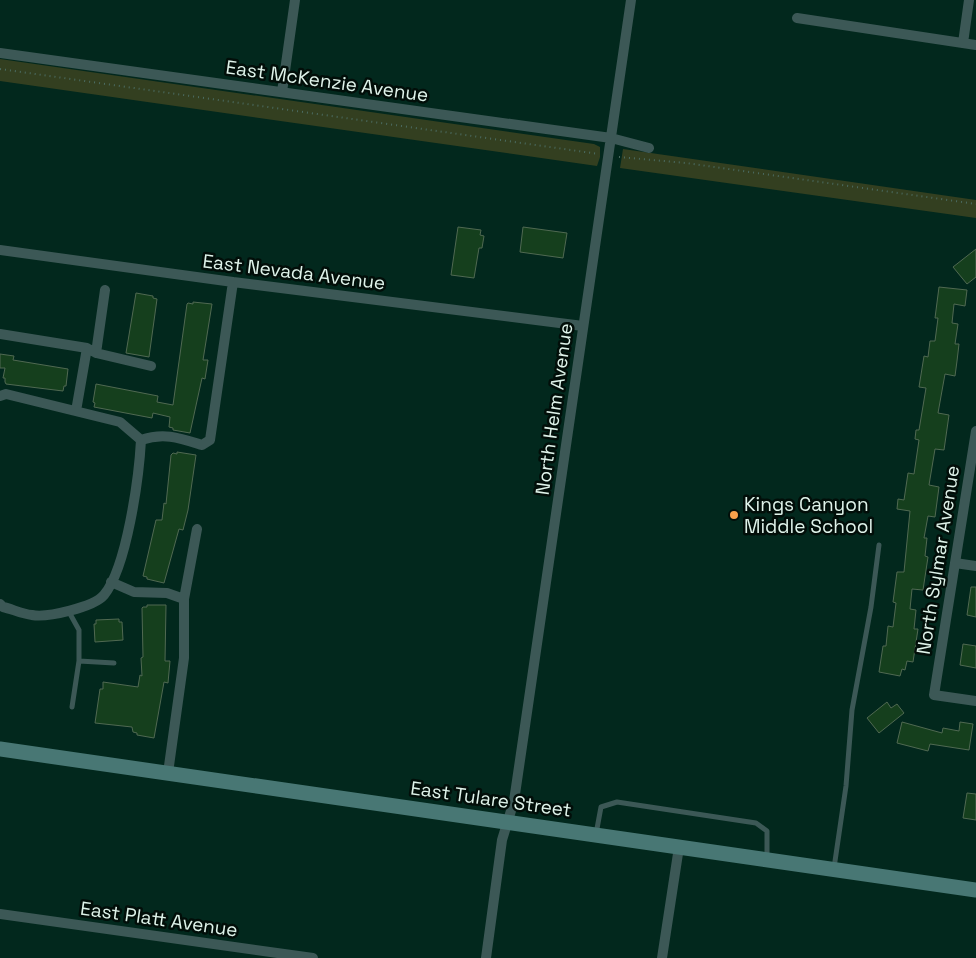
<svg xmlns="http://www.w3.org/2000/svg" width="976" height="958" viewBox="0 0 976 958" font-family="'Space Grotesk',sans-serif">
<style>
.green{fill:#333f20}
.building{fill:#153f1d;stroke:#506952}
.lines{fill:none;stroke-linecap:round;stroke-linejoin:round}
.path{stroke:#4b6b60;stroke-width:2;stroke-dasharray:1 4;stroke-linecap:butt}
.lane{stroke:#3c5856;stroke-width:5}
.street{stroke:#3c5856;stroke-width:10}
.secondary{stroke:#487774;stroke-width:15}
.poi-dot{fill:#f8a04b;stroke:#020e09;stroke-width:2}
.labels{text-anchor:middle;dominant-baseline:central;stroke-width:5;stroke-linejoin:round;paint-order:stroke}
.street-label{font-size:19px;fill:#dff3ea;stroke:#020e09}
.poi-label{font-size:19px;fill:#dff3ea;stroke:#020e09;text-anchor:start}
</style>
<rect width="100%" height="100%" fill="#02281d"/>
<!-- green -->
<path class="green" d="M 0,59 L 594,144 L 600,147 L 600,157 L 597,166 L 0,81 Z
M 623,149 L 976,200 L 976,218 L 620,168 Z"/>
<!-- building -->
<path class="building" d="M 458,227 L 481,230 L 480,235 L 484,236 L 482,248 L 479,248 L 474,278 L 451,275 Z
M 523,227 L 567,233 L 563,258 L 520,252 Z
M 976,249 L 976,277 L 967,284 L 953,267 Z
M 939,287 L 967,290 L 965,306 L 954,304 L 952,323 L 958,324 L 955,344 L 959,344 L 957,361 L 955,376 L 945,374 L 938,413 L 949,415 L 944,450 L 935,449 L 929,485 L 939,487 L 935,517 L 928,516 L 924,538 L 927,538 L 925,556 L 928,557 L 923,590 L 912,589 L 910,609 L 916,610 L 914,629 L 918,629 L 913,662 L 907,661 L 905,670 L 902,669 L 900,676 L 879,672 L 883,646 L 886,646 L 888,626 L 893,627 L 896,603 L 893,602 L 897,572 L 904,572 L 910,511 L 897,509 L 898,499 L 904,500 L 908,473 L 914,474 L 919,440 L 915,439 L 916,430 L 919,430 L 926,388 L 919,387 L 924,356 L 928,357 L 930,341 L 935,341 L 938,318 L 935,318 Z
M 136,293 L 153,296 L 153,298 L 157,299 L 149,357 L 126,353 Z
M 193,302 L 212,304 L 203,360 L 208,360 L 205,379 L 202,378 L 190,433 L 173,430 L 173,428 L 169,427 L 170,417 L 153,413 L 152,418 L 94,407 L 95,403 L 93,402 L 96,384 L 158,396 L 157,402 L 173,405 L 187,304 L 188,303 L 193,304 Z
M 0,354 L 14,356 L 13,360 L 68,369 L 66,386 L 64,386 L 63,391 L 6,384 L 5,382 L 5,378 L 3,378 L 5,368 L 0,368 Z
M 177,452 L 196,455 L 188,510 L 183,530 L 179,529 L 164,583 L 147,579 L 147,577 L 143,576 L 156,520 L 162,520 L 164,503 L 166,504 L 171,455 L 173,453 L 177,454 Z
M 971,587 L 976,587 L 976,617 L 967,615 Z
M 147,605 L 166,605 L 165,661 L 170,661 L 168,683 L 164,682 L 154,738 L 137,735 L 137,733 L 133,732 L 132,727 L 95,723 L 100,689 L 103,689 L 103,682 L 138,687 L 140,675 L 142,676 L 141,658 L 143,657 L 142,608 L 143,607 L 147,607 Z
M 119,619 L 119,622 L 122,622 L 123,640 L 95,642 L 94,624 L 96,624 L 96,620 Z
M 963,644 L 976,646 L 976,668 L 960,665 Z
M 887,702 L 891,708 L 897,704 L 904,713 L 879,733 L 867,718 Z
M 902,722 L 942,733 L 943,728 L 959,731 L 960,722 L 973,724 L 969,750 L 930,744 L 928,751 L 897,743 Z
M 967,793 L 976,794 L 976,820 L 963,818 Z"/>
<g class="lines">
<!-- path -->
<path class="path" d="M 0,69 L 599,154
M 619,157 L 686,163 L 976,204"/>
<!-- lane -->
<path class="lane" d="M 69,612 L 79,630 L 79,661 L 72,707
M 79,661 L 114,663
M 596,834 L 601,807 L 617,802 L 756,823 L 767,831 L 767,859
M 834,868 L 846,786 L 852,710 L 871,607 L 879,545"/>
<!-- street -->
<path class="street" d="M 797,18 L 976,45
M 963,43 L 969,0
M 0,53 L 611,138 L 649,148
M 282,92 L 295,0
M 0,250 L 233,282 L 583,326
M 0,334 L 87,348 L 76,411
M 87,348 L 96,353 L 151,366
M 96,353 L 105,290
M 0,396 L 6,394 L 120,422 L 141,440 C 139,477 127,567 104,595 C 94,607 47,618 32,615 C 22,614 12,609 3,607 L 0,604
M 976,431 L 934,695 L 976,701
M 141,440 C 164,432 180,438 202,445 L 210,440 L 233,282
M 955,563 L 976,566
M 111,582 L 134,592 L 167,593 L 184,599 L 184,658 L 168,773
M 184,599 L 197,529
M 0,914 L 313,958
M 486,958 L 502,840 L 514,801 L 525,726 L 631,0
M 662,958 L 679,847"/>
<!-- secondary -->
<path class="secondary" d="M 0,749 L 976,890"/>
</g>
<!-- markers -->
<circle class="poi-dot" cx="734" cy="515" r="5"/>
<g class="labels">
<!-- street labels -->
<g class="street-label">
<text transform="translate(327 81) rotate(8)">East McKenzie Avenue</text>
<text transform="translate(294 272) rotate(7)">East Nevada Avenue</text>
<text transform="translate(554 409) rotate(-82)">North Helm Avenue</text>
<text transform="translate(938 560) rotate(-81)">North Sylmar Avenue</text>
<text transform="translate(491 799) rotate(8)">East Tulare Street</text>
<text transform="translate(159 919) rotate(8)">East Platt Avenue</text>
</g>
<!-- poi labels -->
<g class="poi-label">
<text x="744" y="504">Kings Canyon<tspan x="744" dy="22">Middle School</tspan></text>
</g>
</g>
</svg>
